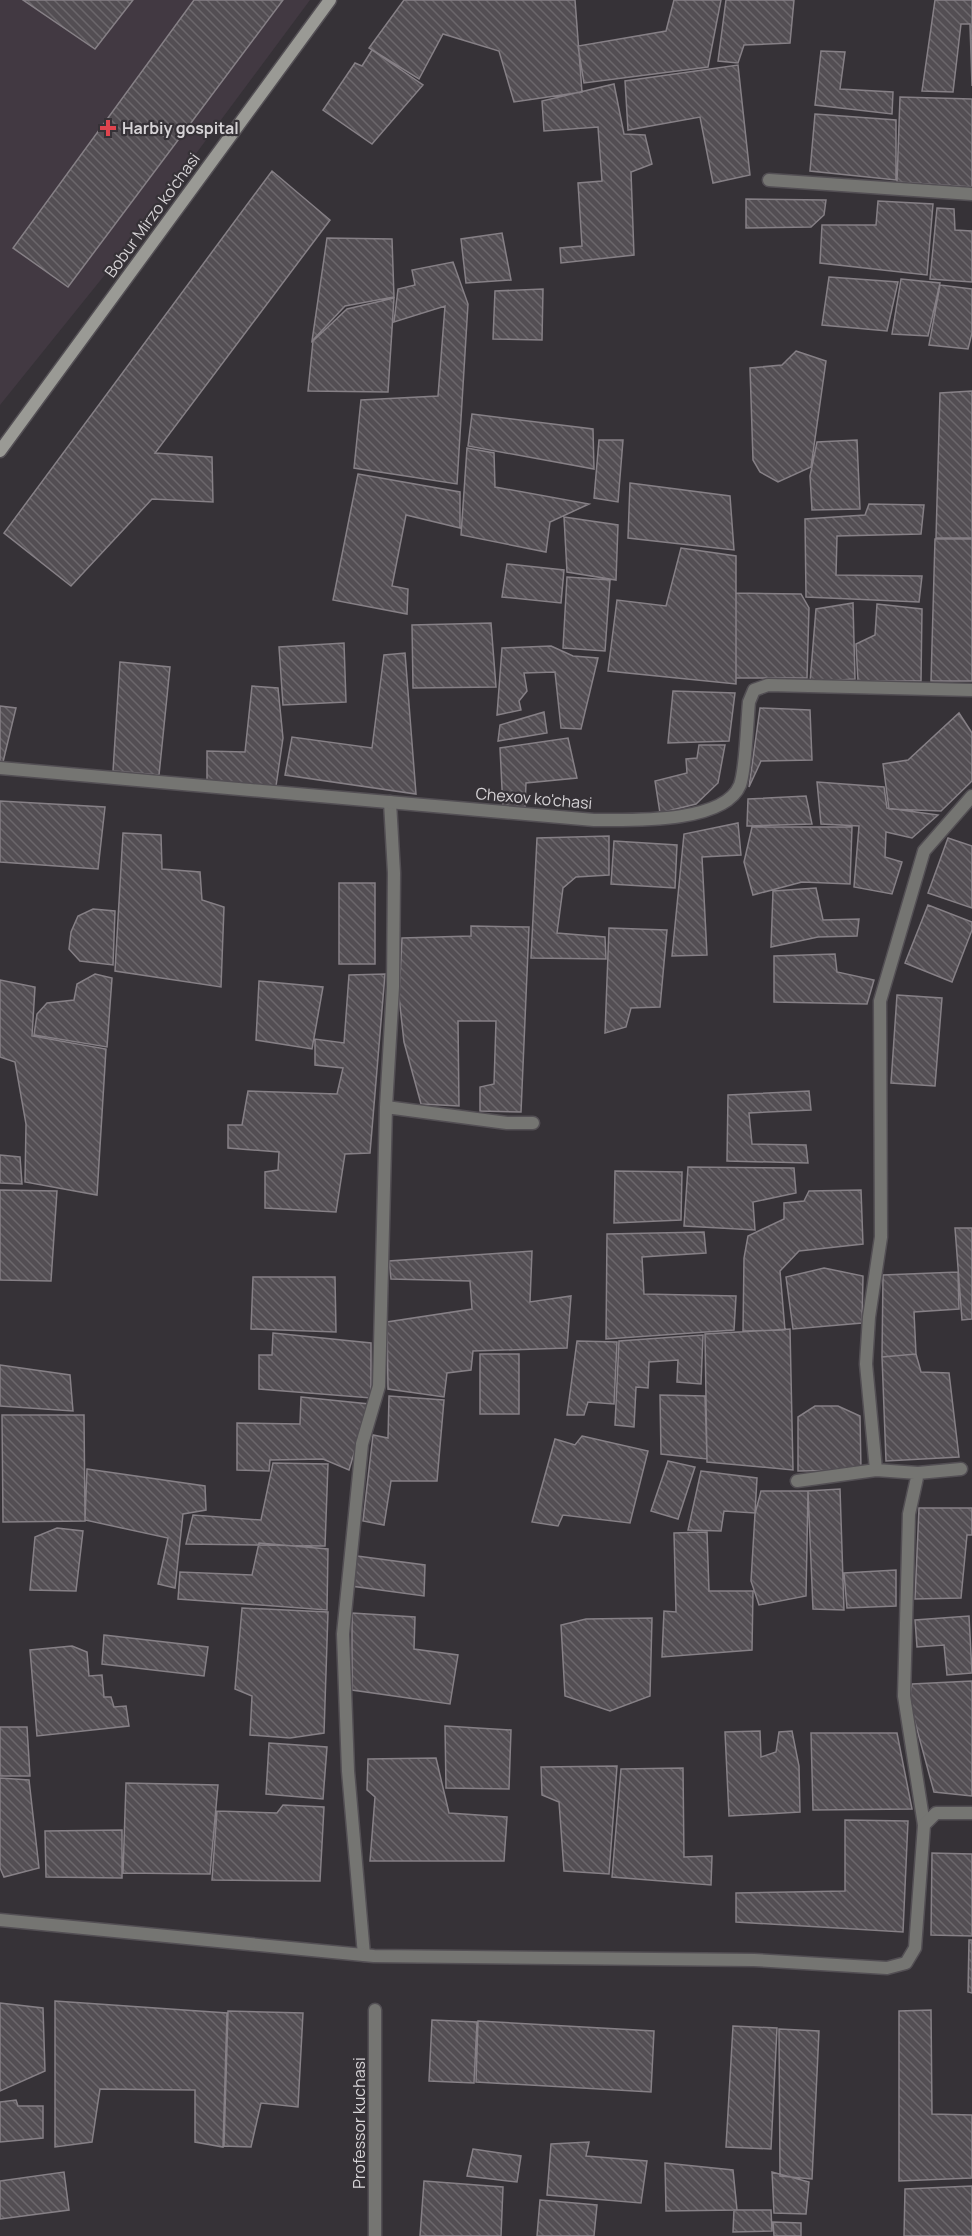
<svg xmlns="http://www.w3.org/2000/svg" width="972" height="2236" viewBox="0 0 972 2236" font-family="Manrope,sans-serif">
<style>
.built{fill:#423942}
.building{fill:url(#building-back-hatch);stroke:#868086;stroke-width:1.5}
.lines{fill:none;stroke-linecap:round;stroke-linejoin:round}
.lane-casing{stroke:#534f54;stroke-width:15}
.street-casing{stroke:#534f54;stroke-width:15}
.secondary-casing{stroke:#534f54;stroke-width:15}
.lane{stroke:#757572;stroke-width:12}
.street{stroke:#757572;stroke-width:12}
.secondary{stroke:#9a9a95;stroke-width:12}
.health-dot{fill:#e0444e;stroke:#363237;stroke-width:2}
.labels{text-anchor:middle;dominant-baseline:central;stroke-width:4.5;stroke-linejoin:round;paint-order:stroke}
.poi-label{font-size:16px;font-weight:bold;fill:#d6d3d6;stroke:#363237;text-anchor:start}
.street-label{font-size:16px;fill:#d6d3d6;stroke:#363237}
</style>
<defs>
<pattern id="building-back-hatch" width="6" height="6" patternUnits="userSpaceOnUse" patternTransform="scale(1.5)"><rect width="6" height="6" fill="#534e53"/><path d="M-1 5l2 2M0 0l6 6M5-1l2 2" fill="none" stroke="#6b676b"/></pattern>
</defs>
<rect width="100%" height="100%" fill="#363237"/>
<!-- built -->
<path class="built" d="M 0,0 L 310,0 L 120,256 L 0,405 Z"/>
<!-- building -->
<path class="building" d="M 23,0 L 133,0 L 95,49 Z
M 194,0 L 283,0 L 68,287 L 13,248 Z
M 404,0 L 575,0 L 582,92 L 514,102 L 499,51 L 443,34 L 419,79 L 369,48 Z
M 674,0 L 721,0 L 708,67 L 584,83 L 578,46 L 666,31 Z
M 726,0 L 794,0 L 790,43 L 744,45 L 738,63 L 718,61 Z
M 935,0 L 972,0 L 972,86 L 970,24 L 961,24 L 953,92 L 922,91 Z
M 372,50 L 423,85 L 372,144 L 323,110 L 355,63 L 362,66 Z
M 821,51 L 845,52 L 840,89 L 893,92 L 892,114 L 815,105 Z
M 738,65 L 750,175 L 713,183 L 700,117 L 628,130 L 625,81 Z
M 614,84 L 624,134 L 645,135 L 652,164 L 631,172 L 634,255 L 561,263 L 560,248 L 582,246 L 578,183 L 602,181 L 598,127 L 544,131 L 542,101 Z
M 900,97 L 972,99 L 972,187 L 897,182 Z
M 815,114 L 896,120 L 896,180 L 810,171 Z
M 272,171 L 330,220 L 155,453 L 212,457 L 213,502 L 152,499 L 71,586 L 4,533 Z
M 746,199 L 826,200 L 824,215 L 811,227 L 746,228 Z
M 878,201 L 933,204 L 927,275 L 820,263 L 822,225 L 876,225 Z
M 937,208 L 954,209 L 955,230 L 972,231 L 972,282 L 930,279 Z
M 502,233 L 511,280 L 466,283 L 461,239 Z
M 327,238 L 392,239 L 394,297 L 345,306 L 312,341 Z
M 453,262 L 468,304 L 457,484 L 354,468 L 361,400 L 438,396 L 445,306 L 394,322 L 398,289 L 415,285 L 412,270 Z
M 829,277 L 898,282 L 887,331 L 822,325 Z
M 901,279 L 940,283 L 928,336 L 892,334 Z
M 940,285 L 972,289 L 972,333 L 968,349 L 929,345 Z
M 543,289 L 542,340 L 493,339 L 495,291 Z
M 394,298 L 388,392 L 308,391 L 313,341 L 347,309 Z
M 796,351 L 826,361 L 811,467 L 778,482 L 760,472 L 753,460 L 750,368 L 782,365 Z
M 972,391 L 972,538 L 936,538 L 940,393 Z
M 472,414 L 593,429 L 594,469 L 468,446 Z
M 599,440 L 623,440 L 618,502 L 594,498 Z
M 857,440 L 860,509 L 812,510 L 810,476 L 817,442 Z
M 467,448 L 494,453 L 495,487 L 589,504 L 550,522 L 546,552 L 461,535 Z
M 358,474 L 460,492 L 460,528 L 406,515 L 392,586 L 408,589 L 407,614 L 333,600 Z
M 630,483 L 730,496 L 734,550 L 628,538 Z
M 869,504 L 924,505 L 921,534 L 837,536 L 836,575 L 922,576 L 919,602 L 806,597 L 805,519 L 865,515 Z
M 564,517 L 618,525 L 616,580 L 567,572 Z
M 935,539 L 972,539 L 972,681 L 931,681 Z
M 681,548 L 736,556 L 736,684 L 608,671 L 617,600 L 666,606 Z
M 507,564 L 564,570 L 561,603 L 502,597 Z
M 567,577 L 610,580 L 605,651 L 563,648 Z
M 736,593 L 801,594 L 809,608 L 807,678 L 736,678 Z
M 853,603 L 855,679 L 810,682 L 816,609 Z
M 877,604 L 922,609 L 921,681 L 858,681 L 856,644 L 875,635 Z
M 491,623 L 496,687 L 413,688 L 412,625 Z
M 344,643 L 346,702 L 283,705 L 279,647 Z
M 551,646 L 573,656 L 598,658 L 581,729 L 561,728 L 555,672 L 524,673 L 527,691 L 519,701 L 521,710 L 497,715 L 502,648 Z
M 405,653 L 416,794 L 285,775 L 292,737 L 372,748 L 384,655 Z
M 120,662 L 170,667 L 159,775 L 113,771 Z
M 252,686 L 278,688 L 283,738 L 276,786 L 207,785 L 207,751 L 245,752 Z
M 673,691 L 735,693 L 729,741 L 668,743 Z
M 0,706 L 16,708 L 3,762 L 0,761 Z
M 760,708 L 810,710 L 812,760 L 761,761 L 749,787 Z
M 544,712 L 547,733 L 498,741 L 500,725 Z
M 959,713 L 972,733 L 972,781 L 941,811 L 889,809 L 883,764 L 908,760 Z
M 568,738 L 577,778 L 526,783 L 525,807 L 503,809 L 500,748 Z
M 699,745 L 725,745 L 718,783 L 696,804 L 660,813 L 655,781 L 687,773 L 686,759 L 697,758 Z
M 817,782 L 884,787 L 887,808 L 938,815 L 912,838 L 886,832 L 885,857 L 902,862 L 892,894 L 854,887 L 859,826 L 821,824 Z
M 806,796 L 812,824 L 747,826 L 748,799 Z
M 0,801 L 105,807 L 98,869 L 0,862 Z
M 738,823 L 741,855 L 702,857 L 707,955 L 672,956 L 684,834 Z
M 752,827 L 852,827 L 850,884 L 802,882 L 753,895 L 744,862 Z
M 123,833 L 161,835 L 162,869 L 200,872 L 202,900 L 224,907 L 221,987 L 115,971 Z
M 609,836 L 609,875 L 576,877 L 563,888 L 557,933 L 605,937 L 606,959 L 531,958 L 537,838 Z
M 948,838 L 972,846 L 972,908 L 928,893 Z
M 614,841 L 677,845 L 675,888 L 611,884 Z
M 339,883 L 375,883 L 375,964 L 339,964 Z
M 816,888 L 823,920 L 859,919 L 857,936 L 818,937 L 771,947 L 773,891 Z
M 928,905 L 972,922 L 972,930 L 952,982 L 905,963 Z
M 93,909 L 115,911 L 113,965 L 80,961 L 69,949 L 71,932 L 78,916 Z
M 471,926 L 529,927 L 521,1112 L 480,1111 L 480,1087 L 494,1084 L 496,1021 L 458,1021 L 459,1106 L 421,1104 L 404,1042 L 399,997 L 402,938 L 471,936 Z
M 609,928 L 667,930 L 660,1007 L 631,1008 L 626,1027 L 605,1033 Z
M 835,954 L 837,972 L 874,980 L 867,1004 L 774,1002 L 774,956 Z
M 95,974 L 112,978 L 107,1047 L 34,1035 L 37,1014 L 47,1003 L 74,1000 L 77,984 Z
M 385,974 L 370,1153 L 345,1154 L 336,1212 L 265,1208 L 265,1172 L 278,1170 L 279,1152 L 228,1148 L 228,1125 L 242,1125 L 248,1091 L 337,1094 L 343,1068 L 315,1065 L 315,1039 L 344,1043 L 349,975 Z
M 0,980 L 35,987 L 32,1036 L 106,1049 L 97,1195 L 25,1182 L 26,1124 L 15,1062 L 0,1057 Z
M 259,981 L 323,987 L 312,1049 L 256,1040 Z
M 897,995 L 942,998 L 935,1086 L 891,1083 Z
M 809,1091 L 811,1110 L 749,1113 L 752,1144 L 806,1145 L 808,1163 L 727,1161 L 728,1095 Z
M 0,1155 L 20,1157 L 22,1184 L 0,1183 Z
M 688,1167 L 794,1168 L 796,1193 L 753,1202 L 755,1230 L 684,1226 Z
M 615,1171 L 682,1172 L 681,1220 L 614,1223 Z
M 0,1190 L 57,1191 L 51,1281 L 0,1280 Z
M 861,1190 L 863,1244 L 799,1251 L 780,1271 L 785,1330 L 743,1331 L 744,1258 L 748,1236 L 784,1219 L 784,1203 L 804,1201 L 809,1191 Z
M 955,1228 L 972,1228 L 972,1319 L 962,1320 Z
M 704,1232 L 706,1253 L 642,1257 L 644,1294 L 736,1296 L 734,1330 L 606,1339 L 607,1234 Z
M 532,1251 L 530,1302 L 571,1296 L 567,1348 L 473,1351 L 471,1370 L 447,1373 L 444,1397 L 388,1389 L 387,1322 L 472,1309 L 470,1281 L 391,1279 L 389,1261 Z
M 824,1268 L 863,1276 L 862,1323 L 793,1329 L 786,1277 Z
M 958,1272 L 959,1309 L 914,1312 L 916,1354 L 882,1357 L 883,1275 Z
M 253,1277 L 335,1277 L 336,1332 L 251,1329 Z
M 790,1329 L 793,1470 L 707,1462 L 705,1334 Z
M 273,1333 L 371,1343 L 371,1398 L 259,1389 L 259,1355 L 272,1355 Z
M 703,1335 L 701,1384 L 677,1382 L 678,1360 L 649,1362 L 648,1388 L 636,1387 L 634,1427 L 615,1425 L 619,1341 Z
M 577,1341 L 617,1342 L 614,1404 L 588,1402 L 584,1415 L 567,1415 Z
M 480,1354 L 519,1354 L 519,1414 L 480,1414 Z
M 916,1354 L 921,1372 L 949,1373 L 959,1457 L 886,1461 L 882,1357 Z
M 0,1365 L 70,1375 L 73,1411 L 0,1406 Z
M 660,1395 L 705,1396 L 707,1459 L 661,1454 Z
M 389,1396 L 444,1400 L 437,1481 L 391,1481 L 384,1525 L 363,1521 L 373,1435 L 388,1438 Z
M 301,1397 L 369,1404 L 349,1470 L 323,1459 L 270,1460 L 269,1471 L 237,1470 L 237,1423 L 300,1424 Z
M 815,1406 L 838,1406 L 860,1416 L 861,1470 L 798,1471 L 798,1417 Z
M 2,1415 L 84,1415 L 85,1521 L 3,1522 Z
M 582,1436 L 648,1451 L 630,1523 L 563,1515 L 558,1526 L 532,1522 L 555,1439 L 575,1445 Z
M 668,1461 L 695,1467 L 678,1519 L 651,1511 Z
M 273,1463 L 328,1464 L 325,1546 L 186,1544 L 193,1515 L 261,1520 Z
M 87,1469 L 205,1486 L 206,1510 L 183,1514 L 175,1588 L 158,1584 L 168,1538 L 85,1520 Z
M 701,1471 L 757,1478 L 755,1513 L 724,1511 L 721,1531 L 688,1530 Z
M 840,1489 L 844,1610 L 813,1609 L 808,1491 Z
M 761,1491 L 808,1491 L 806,1596 L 759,1605 L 751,1581 L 755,1514 Z
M 919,1508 L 972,1508 L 972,1535 L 967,1535 L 961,1598 L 915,1599 Z
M 57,1528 L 83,1531 L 76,1591 L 30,1590 L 35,1537 Z
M 707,1532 L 709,1591 L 753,1591 L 752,1650 L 662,1657 L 664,1611 L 676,1612 L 674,1533 Z
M 259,1543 L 328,1549 L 327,1610 L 178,1599 L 180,1572 L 252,1575 Z
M 357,1556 L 425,1565 L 424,1596 L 351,1586 Z
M 896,1570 L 896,1606 L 847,1608 L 844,1573 Z
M 242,1608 L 328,1612 L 324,1733 L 290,1738 L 250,1735 L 252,1696 L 235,1689 Z
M 352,1613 L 415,1617 L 414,1649 L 458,1655 L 450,1704 L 352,1690 Z
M 969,1616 L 972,1673 L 947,1675 L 944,1645 L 917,1647 L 915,1620 Z
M 652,1618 L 650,1696 L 610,1711 L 565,1696 L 561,1625 L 586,1619 Z
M 104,1635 L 208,1647 L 204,1676 L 102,1664 Z
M 72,1646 L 87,1652 L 89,1676 L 102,1675 L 104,1697 L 111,1697 L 114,1707 L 126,1706 L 129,1726 L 37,1736 L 30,1650 Z
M 972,1681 L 972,1796 L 934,1792 L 909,1700 L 912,1684 Z
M 445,1726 L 511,1730 L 509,1789 L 446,1788 Z
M 0,1727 L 27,1727 L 30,1776 L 0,1776 Z
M 760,1731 L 761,1757 L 776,1752 L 779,1732 L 792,1731 L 799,1766 L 800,1812 L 729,1816 L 725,1732 Z
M 811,1733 L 897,1733 L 912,1809 L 813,1810 Z
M 269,1743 L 327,1747 L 323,1799 L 266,1794 Z
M 436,1758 L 449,1813 L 507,1817 L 504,1861 L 370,1861 L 375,1797 L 367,1790 L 368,1759 Z
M 617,1766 L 609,1874 L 564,1871 L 559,1802 L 542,1795 L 541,1767 Z
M 683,1768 L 684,1857 L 712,1856 L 711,1885 L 612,1877 L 621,1769 Z
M 0,1778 L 29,1780 L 39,1868 L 4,1877 L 0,1868 Z
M 126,1783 L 218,1785 L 210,1874 L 123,1873 Z
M 283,1805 L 324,1807 L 320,1881 L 212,1880 L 217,1811 L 277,1813 Z
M 845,1820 L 908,1821 L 903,1932 L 736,1922 L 736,1893 L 845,1891 Z
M 122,1830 L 122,1878 L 46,1877 L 45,1831 Z
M 932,1853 L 972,1854 L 972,1936 L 931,1935 Z
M 969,1940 L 972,1940 L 972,1993 L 968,1992 Z
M 55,2001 L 227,2013 L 223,2147 L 195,2142 L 195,2090 L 100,2089 L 92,2142 L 55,2147 Z
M 0,2003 L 43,2008 L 45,2071 L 0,2091 Z
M 931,2010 L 932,2114 L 972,2115 L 972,2178 L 899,2181 L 899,2011 Z
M 228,2011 L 303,2013 L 298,2107 L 261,2103 L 251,2147 L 224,2146 Z
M 432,2020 L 477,2022 L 474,2083 L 429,2081 Z
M 478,2021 L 654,2031 L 651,2092 L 476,2082 Z
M 733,2026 L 777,2028 L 771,2149 L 726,2147 Z
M 779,2029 L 819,2031 L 812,2179 L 780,2176 Z
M 16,2100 L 18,2106 L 43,2106 L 43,2138 L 0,2142 L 0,2102 Z
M 589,2142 L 586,2156 L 647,2161 L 641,2203 L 547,2195 L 551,2144 Z
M 473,2149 L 521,2156 L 517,2182 L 467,2176 Z
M 665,2163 L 733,2170 L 737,2210 L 666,2211 Z
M 64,2172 L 69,2210 L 0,2219 L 0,2181 Z
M 772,2172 L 809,2182 L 806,2214 L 774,2213 Z
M 424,2181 L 503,2187 L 501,2236 L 420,2236 Z
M 972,2186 L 972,2236 L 904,2236 L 905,2189 Z
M 540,2200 L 597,2205 L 594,2236 L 537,2236 Z
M 734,2210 L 771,2210 L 772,2231 L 733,2232 Z
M 773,2222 L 801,2223 L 801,2236 L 774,2236 Z"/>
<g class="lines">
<defs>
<path id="lane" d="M 769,180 L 972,194
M 386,1107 L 507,1123 L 533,1123
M 876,1470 L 866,1364 L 869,1317 L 881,1237 L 880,1001 L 924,851 L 972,796
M 918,1473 L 909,1514 L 904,1696 L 924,1825
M 797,1481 L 876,1470 L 918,1473 L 961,1469
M 364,1955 L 348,1771 L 343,1634 L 362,1444 L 379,1386 L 386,1107 L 393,987 L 394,873 L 390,802"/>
<path id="street" d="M 0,768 L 594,820 C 629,820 724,824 740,785 C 746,769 747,721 749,702 L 754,690 L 768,685 L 972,690
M 0,1920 L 374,1956 L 754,1960 L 887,1968 L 906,1963 L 915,1948 L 924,1825 L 936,1813 L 972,1813
M 375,2010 L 375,2236"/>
<path id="secondary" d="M 0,451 L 330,0"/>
</defs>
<!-- lane casing -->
<use href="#lane" class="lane-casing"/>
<!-- street casing -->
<use href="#street" class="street-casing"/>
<!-- secondary casing -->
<use href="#secondary" class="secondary-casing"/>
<!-- lane -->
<use href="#lane" class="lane"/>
<!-- street -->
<use href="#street" class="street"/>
<!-- secondary -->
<use href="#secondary" class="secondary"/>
</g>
<!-- markers -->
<path class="health-dot" d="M105 119h6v6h6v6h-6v6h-6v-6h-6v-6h6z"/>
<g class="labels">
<!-- poi labels -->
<g class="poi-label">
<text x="122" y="128">Harbiy gospital</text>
</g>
<!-- street labels -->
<g class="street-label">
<text transform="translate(152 215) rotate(-54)">Bobur Mirzo ko'chasi</text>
<text transform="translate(534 798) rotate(5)">Chexov ko'chasi</text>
<text transform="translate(359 2123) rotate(-90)">Professor kuchasi</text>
</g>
</g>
</svg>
